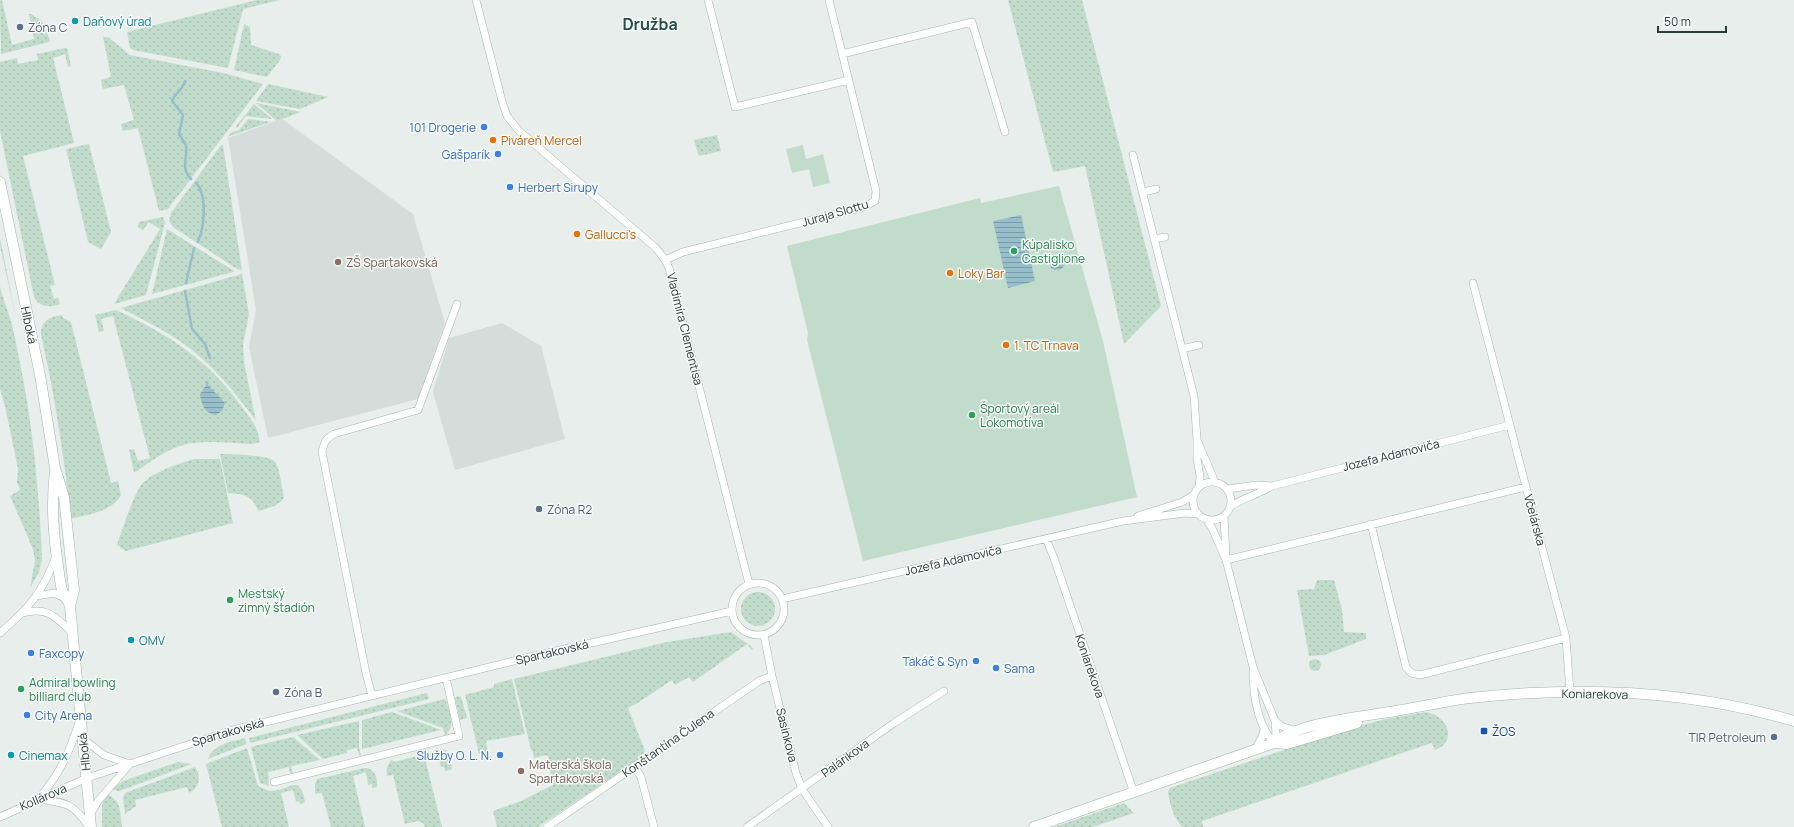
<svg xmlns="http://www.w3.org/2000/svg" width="1794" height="827" viewBox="0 0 1794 827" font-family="Manrope,sans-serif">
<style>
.built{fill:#d5ddda}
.grass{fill:url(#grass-dots)}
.garden{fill:#c2dccc}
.water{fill:url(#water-rules)}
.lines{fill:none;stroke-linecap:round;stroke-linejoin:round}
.stream{stroke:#96becb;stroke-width:2.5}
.street-casing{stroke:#aab6b2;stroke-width:8}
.secondary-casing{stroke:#a3b5b0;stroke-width:11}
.street{stroke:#fff;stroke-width:7}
.secondary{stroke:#fff;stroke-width:10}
.culture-dot{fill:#0f9aa8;stroke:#f7faf9;stroke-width:1.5}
.service-dot{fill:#5c6f8a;stroke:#f7faf9;stroke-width:1.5}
.shop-dot{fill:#3f7fe0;stroke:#f7faf9;stroke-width:1.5}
.food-dot{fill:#e8710a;stroke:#f7faf9;stroke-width:1.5}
.leisure-dot{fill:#2e9e5b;stroke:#f7faf9;stroke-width:1.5}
.education-dot{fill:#8d6e63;stroke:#f7faf9;stroke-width:1.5}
.transit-dot{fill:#1a4fb4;stroke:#f7faf9;stroke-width:1.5}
.labels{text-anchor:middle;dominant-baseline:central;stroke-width:3;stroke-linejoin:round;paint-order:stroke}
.culture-label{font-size:12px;fill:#0d838f;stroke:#f7faf9;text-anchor:start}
.service-label{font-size:12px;fill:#4e5e75;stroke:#f7faf9;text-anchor:start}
.shop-label{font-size:12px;fill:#366cbe;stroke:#f7faf9;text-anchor:end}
.food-label{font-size:12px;fill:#c56008;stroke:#f7faf9;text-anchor:start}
.street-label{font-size:12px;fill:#273e3a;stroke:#f7faf9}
.leisure-label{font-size:12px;fill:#27864d;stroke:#f7faf9;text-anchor:start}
.education-label{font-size:12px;fill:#785e54;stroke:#f7faf9;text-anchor:start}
.transit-label{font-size:12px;fill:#164399;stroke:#f7faf9;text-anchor:start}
.district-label{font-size:16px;font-weight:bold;fill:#254e48;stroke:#f7faf9}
</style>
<defs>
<pattern id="grass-dots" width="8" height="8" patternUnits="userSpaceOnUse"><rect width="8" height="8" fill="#c2dccc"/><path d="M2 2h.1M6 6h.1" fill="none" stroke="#a7beb0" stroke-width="1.8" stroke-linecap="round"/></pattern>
<pattern id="water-rules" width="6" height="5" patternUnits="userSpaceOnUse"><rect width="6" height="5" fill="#96becb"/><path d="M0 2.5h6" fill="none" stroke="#7a9ca6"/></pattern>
</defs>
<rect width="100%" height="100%" fill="#e7eeeb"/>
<!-- built -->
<path class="built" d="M 282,119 L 413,214 L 445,323 L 418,399 L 268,438 L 249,347 L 256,310 L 228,138 Z
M 502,323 L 541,346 L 565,439 L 455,470 L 433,392 L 449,338 Z"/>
<!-- grass -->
<path class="grass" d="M 0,0 L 2,0 L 12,45 L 34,39 L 29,14 L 31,14 L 42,21 L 50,40 L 49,42 L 1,54 Z
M 257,0 L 280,0 L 243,9 L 228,68 L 133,50 L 130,48 L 127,32 Z
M 1008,0 L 1082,0 L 1161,306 L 1124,344 L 1085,166 L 1053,172 Z
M 244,24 L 250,27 L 251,45 L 279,54 L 281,56 L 280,60 L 267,77 L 234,70 Z
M 103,37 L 108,37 L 130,55 L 223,73 L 263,84 L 168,209 L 159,211 L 138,128 L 123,131 L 121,124 L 134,120 L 124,85 L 103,89 L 101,80 L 111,77 Z
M 65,48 L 67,48 L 71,66 L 68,67 L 65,54 L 53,58 L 74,143 L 23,156 L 55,285 L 50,286 L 54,299 L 58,298 L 60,304 C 50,308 39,307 34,297 L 0,131 L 0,62 L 17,58 L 18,64 L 38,60 L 37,54 Z
M 268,84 L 328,97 L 300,109 L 256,101 Z
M 256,103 L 257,103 L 301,112 L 277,121 Z
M 254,104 L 272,119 L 246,116 L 237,128 L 236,126 Z
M 248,119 L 271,122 L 227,137 L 232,132 L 239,130 Z
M 717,135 L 721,151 L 699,156 L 694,140 Z
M 89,144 L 111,232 L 101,249 L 88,242 L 66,149 Z
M 221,145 L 223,145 L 242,270 L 237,269 L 173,227 L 169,221 L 171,213 Z
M 163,217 L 165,223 L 146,295 L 114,304 L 160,229 L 149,222 L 143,230 L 138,227 L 139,222 Z
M 167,229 L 234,271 L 233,272 L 152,294 Z
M 0,238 L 16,318 L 0,246 Z
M 242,274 L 249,314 L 243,345 L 244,362 L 256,421 C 232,388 207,358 172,336 C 156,326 138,317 121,308 Z
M 0,287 C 3,300 9,312 12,325 C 30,402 39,480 42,559 L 39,572 L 30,588 L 35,561 L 33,549 L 10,496 L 20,490 L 17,482 L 18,469 L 5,406 L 0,389 Z
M 116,310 C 168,334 209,360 242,407 C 252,421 257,425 260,442 L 252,444 C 233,443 205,440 187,444 C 168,448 151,461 136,472 L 134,472 L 129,450 L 134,449 L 138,461 L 150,458 L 113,316 L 101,319 L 104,331 L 99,332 L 95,315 Z
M 62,315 L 63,318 L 71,322 L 111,483 L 118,481 L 121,495 C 112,512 88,514 71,519 C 64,457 55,396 41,335 C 41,321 49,317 62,315 Z
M 220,454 C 230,454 270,455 275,462 C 280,468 282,489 284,498 C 277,507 268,508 258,511 C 253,495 243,494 228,493 Z
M 195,459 L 220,459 L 233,523 L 126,551 L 117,545 C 121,533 135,491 142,484 C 153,472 179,463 195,459 Z
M 1317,580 L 1334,580 L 1342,609 L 1344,632 L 1366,633 L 1366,639 L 1324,655 L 1309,656 L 1297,590 L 1314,589 Z
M741 609a17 17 0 1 1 34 0a17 17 0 1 1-34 0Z
M 731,632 L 753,648 L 752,650 L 747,644 L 693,682 L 689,677 L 675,685 L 672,680 L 636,704 L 628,708 L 644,748 L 645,755 L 538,827 L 497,827 L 493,811 L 521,801 L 553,785 L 548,760 L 549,757 L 546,755 L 534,758 L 532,750 L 531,750 L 514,679 L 667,642 Z
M1309 665a6 6 0 1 1 12 0a6 6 0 1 1-12 0Z
M 512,679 L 525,734 L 486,741 L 488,752 L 479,754 L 465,695 L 494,687 L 494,684 Z
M 427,693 L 429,699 L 250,743 L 249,738 Z
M 457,696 L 461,697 L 467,718 L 460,720 L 455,698 Z
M 445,699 C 450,709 456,728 445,735 L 443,728 L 397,711 Z
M 392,712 L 441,730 L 362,749 L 362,720 Z
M 1426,712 C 1448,716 1458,741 1435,750 L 1432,743 L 1202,821 L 1203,827 L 1183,827 C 1174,820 1169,802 1168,791 L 1170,788 L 1344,730 L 1386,719 Z
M 359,721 L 359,747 L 361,756 L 360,757 L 357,748 L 347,750 L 347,753 L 323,759 L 297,735 Z
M 293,737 L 320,760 L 291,766 L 293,773 L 290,773 L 289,767 L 268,772 L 269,786 L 260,783 L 251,747 Z
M 245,738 L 246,744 L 208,759 C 214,744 230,742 245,738 Z
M 247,748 L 258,786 C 261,787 266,790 270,791 C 287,792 300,771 305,802 L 300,805 L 299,801 L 296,802 L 293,790 L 281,793 L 289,827 L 222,827 L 206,764 Z
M 442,750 L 448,751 L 452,769 L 445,771 L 444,767 L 441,767 L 438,756 L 425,758 L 442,827 L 425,827 L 423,823 L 418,821 L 405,824 L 393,775 L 387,776 C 386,770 387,766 391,760 L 394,762 Z
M 178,762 L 192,764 L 122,790 L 118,791 L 112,789 L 123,781 Z
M 195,767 C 202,777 199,788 189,793 L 187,787 L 135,800 L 136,806 L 125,814 L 123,798 L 125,793 Z
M 365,768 C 375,769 378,778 377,787 L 372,788 L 372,784 L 368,785 L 366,772 L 353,776 L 365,827 L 331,827 L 322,793 L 315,794 L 315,784 L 317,779 Z
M 108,794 C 122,803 120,811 122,827 L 102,827 L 102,804 Z
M 1124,803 L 1134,813 L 1093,827 L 1054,827 Z"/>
<!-- garden -->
<path class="garden" d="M 803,145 L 806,159 L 823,154 L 830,183 L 813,187 L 809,169 L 792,173 L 786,149 Z
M 1059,186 L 1103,341 L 1137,497 L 863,561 L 807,340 L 808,333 L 787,246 L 980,198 L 981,203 Z"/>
<!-- water -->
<path class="water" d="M 1021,215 L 1035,281 L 1008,288 L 993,221 Z
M 1058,255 L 1063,256 L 1064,266 L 1061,269 L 1055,270 L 1051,268 C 1048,262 1054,259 1058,255 Z
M 206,385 L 208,385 L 225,403 L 222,411 L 216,415 C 205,414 201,404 200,394 Z"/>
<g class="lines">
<!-- stream -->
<path class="stream" d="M 185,81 C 183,90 175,93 172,101 L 183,115 L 179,134 L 186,145 C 188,158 180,168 191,179
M 196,183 C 208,195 204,228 198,242
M 186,283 L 194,248
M 185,291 L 192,329 L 205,344 L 210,358
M 207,385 L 207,382"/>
<defs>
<path id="street" d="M 476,0 L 502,101 L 507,116 L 519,131 L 656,248 L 665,260 L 669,268 L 749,584
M 708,0 L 735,107 L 849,80
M 842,54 L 972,22 L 1005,132
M 1133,155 L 1194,396 L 1197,440 L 1197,459 L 1200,476 L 1199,487
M 1143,192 L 1156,189
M 1154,239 L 1165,237
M 665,260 L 683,252 L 864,207 L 875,201 L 876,191 L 829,0
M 1473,283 L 1526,487
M 1182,349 L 1199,345
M 1197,440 L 1215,482
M1193 501a19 19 0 1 1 38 0a19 19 0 1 1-38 0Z
M 1227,489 L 1257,485 L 1272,486 L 1510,425
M 1230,507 C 1243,497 1258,495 1272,486
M 1138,516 L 1182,502 L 1194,495
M 1224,516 L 1226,557
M 1206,519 L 1212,528 L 1226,560 L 1253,667 L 1275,721 L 1276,734 L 1274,743
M 1371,524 L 1406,667 L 1411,673 L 1420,675 L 1566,638
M 1046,539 L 1054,558 L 1134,793
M 1226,560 L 1526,487 L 1566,638 L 1570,692
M732 609a26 26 0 1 1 52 0a26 26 0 1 1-52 0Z
M 36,596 L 54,593 L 65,598
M 782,599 L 1123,521 L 1185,513 L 1198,514
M 23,613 C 47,606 55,617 72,632
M 0,633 C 29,608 43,592 56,556
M 764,635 L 772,676 L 796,773 L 802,789 L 828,827
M 1253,670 C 1253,695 1257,724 1274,743
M 372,696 L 366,673 L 322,452 C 324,443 326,438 334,434 L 418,410 L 457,304
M 1275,721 L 1281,726 L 1296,731
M 82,738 L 104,755 L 130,764
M 1255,750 L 1262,737 L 1264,730
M 634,766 L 641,777 L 654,827
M 274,782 L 459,736 L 446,678
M 40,797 C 62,771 69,752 80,720
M 39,799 C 67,803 73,803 89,827
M 90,815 L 98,801 L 129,765
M 0,817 L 87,778 L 233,730 L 530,657 L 732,611
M 547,827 L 759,681 L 772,676
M 747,827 L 894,723 L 944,691"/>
<path id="secondary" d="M 0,182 L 40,375 L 55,468 L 64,497 L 74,590 L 70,606
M 55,472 C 50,510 55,549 61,586 C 62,593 68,599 70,606 L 91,827
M 1274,743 L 1287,744 L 1357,723
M 1034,827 L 1274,743 C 1295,723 1366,716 1396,711 C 1421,707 1445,701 1470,698 C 1578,686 1690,690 1794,721"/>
</defs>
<!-- street casing -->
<use href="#street" class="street-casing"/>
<!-- secondary casing -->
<use href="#secondary" class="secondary-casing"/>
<!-- street -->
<use href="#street" class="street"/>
<!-- secondary -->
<use href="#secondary" class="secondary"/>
</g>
<!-- markers -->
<g class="culture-dot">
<circle cx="75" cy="21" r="4"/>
<circle cx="131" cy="640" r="4"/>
<circle cx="11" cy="755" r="4"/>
</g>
<g class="service-dot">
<circle cx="20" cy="27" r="4"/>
<circle cx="539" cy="509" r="4"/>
<circle cx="276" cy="692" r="4"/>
<circle cx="1774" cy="737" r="4"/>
</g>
<g class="shop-dot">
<circle cx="484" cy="127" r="4"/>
<circle cx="498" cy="154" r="4"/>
<circle cx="510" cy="187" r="4"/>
<circle cx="31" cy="653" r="4"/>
<circle cx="976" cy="661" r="4"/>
<circle cx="996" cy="668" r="4"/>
<circle cx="27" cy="715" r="4"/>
<circle cx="500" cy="755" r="4"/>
</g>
<g class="food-dot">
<circle cx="493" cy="140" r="4"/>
<circle cx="577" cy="234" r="4"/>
<circle cx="950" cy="273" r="4"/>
<circle cx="1006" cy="345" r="4"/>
</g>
<g class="leisure-dot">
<circle cx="1014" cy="251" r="4"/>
<circle cx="972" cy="415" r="4"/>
<circle cx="230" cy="600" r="4"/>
<circle cx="21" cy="689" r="4"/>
</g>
<g class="education-dot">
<circle cx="338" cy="262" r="4"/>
<circle cx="521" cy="771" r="4"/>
</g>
<rect class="transit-dot" x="1480" y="727" width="8" height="8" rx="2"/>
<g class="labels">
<!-- culture labels -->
<g class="culture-label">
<text x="83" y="21">Daňový úrad</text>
<text x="139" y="640">OMV</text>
<text x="19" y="755">Cinemax</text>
</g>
<!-- service labels -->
<g class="service-label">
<text x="28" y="27">Zóna C</text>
<text x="547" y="509">Zóna R2</text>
<text x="284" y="692">Zóna B</text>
<text x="1766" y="737" text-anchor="end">TIR Petroleum</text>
</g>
<!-- shop labels -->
<g class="shop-label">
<text x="476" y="127">101 Drogerie</text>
<text x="490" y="154">Gašparík</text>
<text x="518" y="187" text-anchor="start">Herbert Sirupy</text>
<text x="39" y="653" text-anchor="start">Faxcopy</text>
<text x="968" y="661">Takáč &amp; Syn</text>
<text x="1004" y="668" text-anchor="start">Sama</text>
<text x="35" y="715" text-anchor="start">City Arena</text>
<text x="492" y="755">Služby O. L. N.</text>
</g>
<!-- food labels -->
<g class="food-label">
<text x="501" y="140">Piváreň Mercel</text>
<text x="585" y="234">Gallucci's</text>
<text x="958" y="273">Loky Bar</text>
<text x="1014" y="345">1. TC Trnava</text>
</g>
<!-- street labels -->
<g class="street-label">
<text transform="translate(835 213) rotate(-16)">Juraja Slottu</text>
<text transform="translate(29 325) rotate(78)">Hlboká</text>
<text transform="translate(685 329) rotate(76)">Vladimíra Clementisa</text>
<text transform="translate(1391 455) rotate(-14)">Jozefa Adamoviča</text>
<text transform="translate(1535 520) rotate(75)">Včelárska</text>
<text transform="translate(953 560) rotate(-13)">Jozefa Adamoviča</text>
<text transform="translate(552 652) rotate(-13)">Spartakovská</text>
<text transform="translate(1090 666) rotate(71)">Koniarekova</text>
<text transform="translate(1595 694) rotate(1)">Koniarekova</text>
<text transform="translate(228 732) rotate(-16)">Spartakovská</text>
<text transform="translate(787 735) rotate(76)">Sasinkova</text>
<text transform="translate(668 743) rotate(-35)">Konštantína Čulena</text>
<text transform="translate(84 752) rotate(-96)">Hlboká</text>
<text transform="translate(845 758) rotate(-36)">Palárikova</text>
<text transform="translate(43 797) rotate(-23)">Kollárova</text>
</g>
<!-- leisure labels -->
<g class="leisure-label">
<text x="1022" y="244">Kúpalisko<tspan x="1022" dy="14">Castiglione</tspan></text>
<text x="980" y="408">Športový areál<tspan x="980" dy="14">Lokomotíva</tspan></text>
<text x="238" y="593">Mestský<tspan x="238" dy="14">zimný štadión</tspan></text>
<text x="29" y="682">Admiral bowling<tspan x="29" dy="14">billiard club</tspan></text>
</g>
<!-- education labels -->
<g class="education-label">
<text x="346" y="262">ZŠ Spartakovská</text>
<text x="529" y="764">Materská škola<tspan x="529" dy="14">Spartakovská</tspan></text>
</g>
<!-- transit labels -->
<g class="transit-label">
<text x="1492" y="731">ŽOS</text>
</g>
<!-- district labels -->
<g class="district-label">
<text x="650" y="24">Družba</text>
</g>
</g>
<!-- scale -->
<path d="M1658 26v6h68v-6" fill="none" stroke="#273e3a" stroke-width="2"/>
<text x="1664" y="26" font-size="12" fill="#273e3a" stroke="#f7faf9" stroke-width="3" paint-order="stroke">50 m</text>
</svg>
